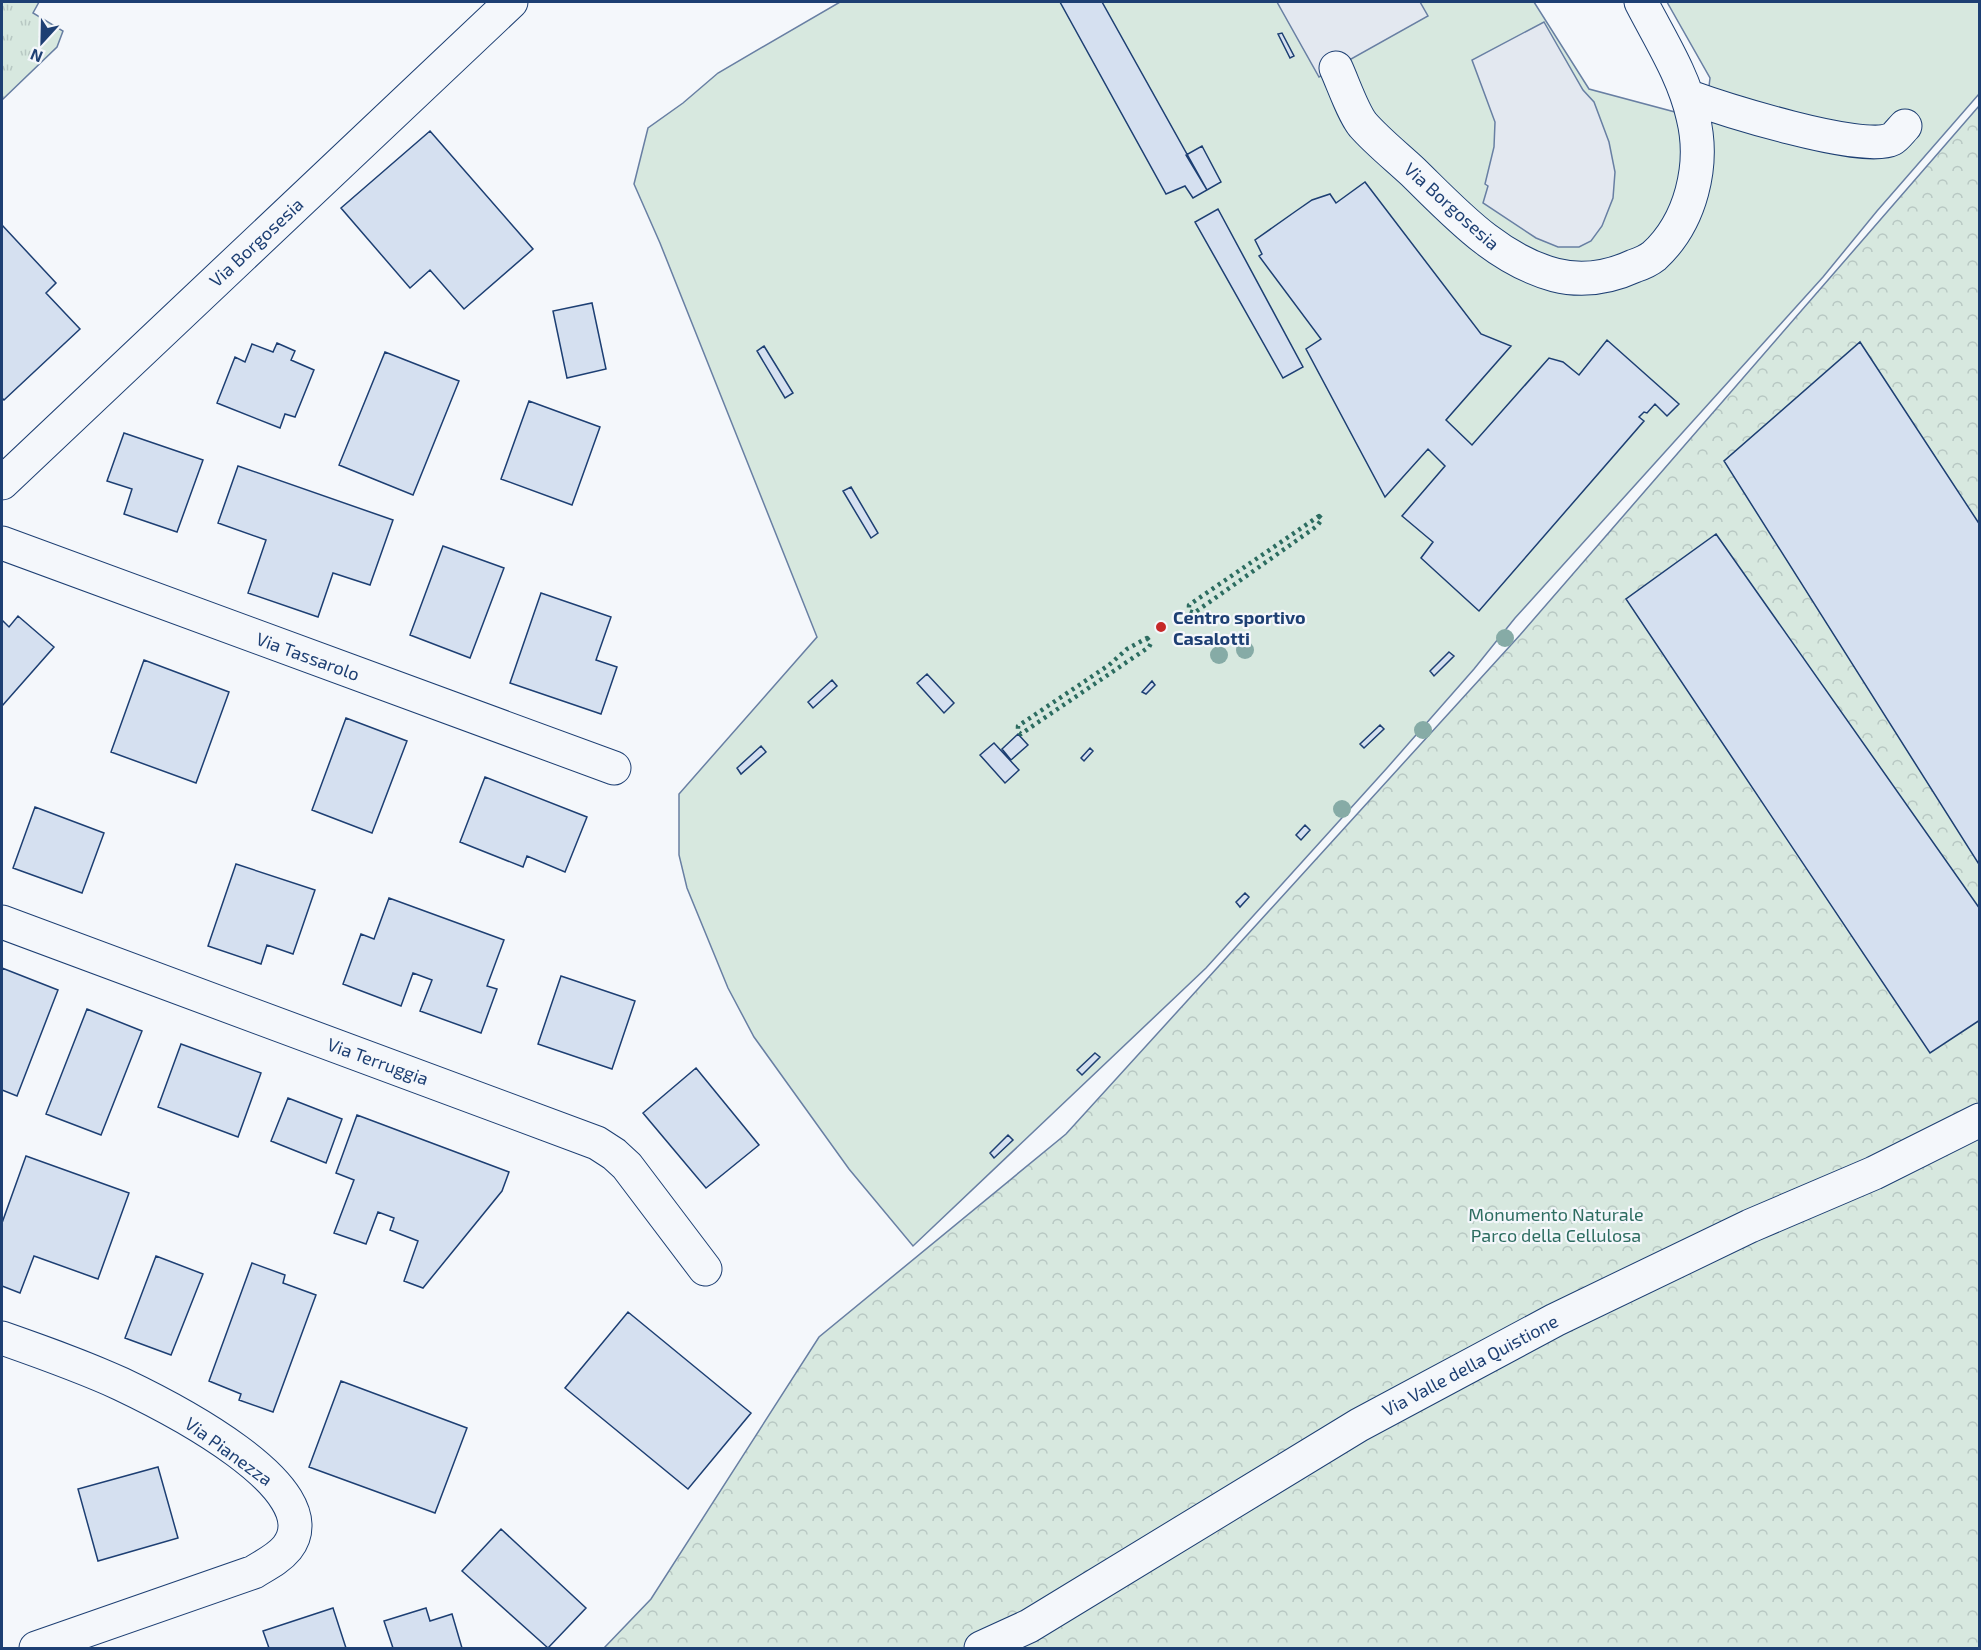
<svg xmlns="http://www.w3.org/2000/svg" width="1981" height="1650" viewBox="0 0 1981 1650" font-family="'Exo 2',sans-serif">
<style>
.grass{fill:url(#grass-tufts);stroke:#687fa3;stroke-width:1.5}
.park{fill:url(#park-crowns);stroke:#687fa3;stroke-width:1.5}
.garden{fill:#d7e8df;stroke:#687fa3;stroke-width:1.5}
.parking{fill:#e3e8f0;stroke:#687fa3;stroke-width:1.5}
.building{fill:#d5e0f0;stroke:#1d3f73;stroke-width:1.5}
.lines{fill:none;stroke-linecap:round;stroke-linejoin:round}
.minor-casing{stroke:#1d3f73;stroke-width:35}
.minor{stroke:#f4f7fb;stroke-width:33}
.hedge{stroke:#2c6c60;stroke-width:4.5;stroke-dasharray:3 4.5;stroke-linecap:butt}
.tree{fill:#86aba6}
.poi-dot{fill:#c62828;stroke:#f4f7fb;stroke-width:2}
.labels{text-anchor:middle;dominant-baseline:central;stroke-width:4.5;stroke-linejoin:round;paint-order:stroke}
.street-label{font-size:18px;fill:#1d3f73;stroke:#f4f7fb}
.poi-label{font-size:18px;font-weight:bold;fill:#1d3f73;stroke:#f4f7fb;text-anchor:start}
.park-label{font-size:18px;fill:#2c6c60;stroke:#f4f7fb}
</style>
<defs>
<pattern id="grass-tufts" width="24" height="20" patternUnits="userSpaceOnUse" patternTransform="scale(1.5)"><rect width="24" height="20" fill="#d7e8df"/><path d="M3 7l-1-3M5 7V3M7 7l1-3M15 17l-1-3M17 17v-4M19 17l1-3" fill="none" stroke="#b8c8c3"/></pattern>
<pattern id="park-crowns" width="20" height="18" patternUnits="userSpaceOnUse" patternTransform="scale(1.5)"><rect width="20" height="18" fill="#d7e8df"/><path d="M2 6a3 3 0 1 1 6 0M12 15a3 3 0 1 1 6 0" fill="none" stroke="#b8c8c3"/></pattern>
</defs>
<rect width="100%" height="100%" fill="#f4f7fb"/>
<!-- grass -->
<path class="grass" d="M 2,2 L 39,2 L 33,13 L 63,31 L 57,47 L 2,100 Z"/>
<!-- park -->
<path class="park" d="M 1979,106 L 1979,1648 L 604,1648 L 651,1599 L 819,1337 L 1066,1134 L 1520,635 Z"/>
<!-- garden -->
<path class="garden" d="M 840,2 L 1534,2 L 1589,89 L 1705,120 L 1710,78 L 1667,2 L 1979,2 L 1979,94 L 1877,211 L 1823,277 L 1515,618 L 1474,669 L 1387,768 L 1206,968 L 913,1246 L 849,1169 L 754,1037 L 728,988 L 687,888 L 679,855 L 679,794 L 817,637 L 660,243 L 634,184 L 648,128 L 683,103 L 718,73 Z"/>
<!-- parking -->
<path class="parking" d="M 1277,2 L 1420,2 L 1428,16 L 1319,77 Z
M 1544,22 L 1583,90 L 1594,102 L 1609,142 L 1615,172 L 1613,198 L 1602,226 L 1591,241 L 1579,247 L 1558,247 L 1536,238 L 1483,203 L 1488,186 L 1485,184 L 1494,147 L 1495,122 L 1472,60 Z"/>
<!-- building -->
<path class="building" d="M 1060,2 L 1102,2 L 1207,190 L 1193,198 L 1185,186 L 1166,194 Z
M 1282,33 L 1294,56 L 1290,58 L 1278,34 Z
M 430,131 L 533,249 L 464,309 L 430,270 L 410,288 L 341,208 Z
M 1202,146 L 1221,182 L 1207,190 L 1186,155 Z
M 1365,182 L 1481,334 L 1511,346 L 1446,420 L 1472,445 L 1549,358 L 1563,362 L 1579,375 L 1607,340 L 1679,404 L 1667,416 L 1655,404 L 1647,413 L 1644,412 L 1639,417 L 1644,421 L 1479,611 L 1421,558 L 1433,542 L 1402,516 L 1445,466 L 1428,449 L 1385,497 L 1306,349 L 1321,339 L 1259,256 L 1262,254 L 1255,240 L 1296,211 L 1312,200 L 1330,194 L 1336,203 Z
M 1218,209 L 1303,367 L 1283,378 L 1195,222 Z
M 2,225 L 56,283 L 46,293 L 80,329 L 4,400 L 2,398 Z
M 592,303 L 606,369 L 567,378 L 553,311 Z
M 1860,342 L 1980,525 L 1980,866 L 1724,461 Z
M 277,343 L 295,351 L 291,360 L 314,370 L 295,417 L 285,414 L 280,428 L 217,403 L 235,357 L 245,362 L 252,344 L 273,352 Z
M 764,346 L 793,393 L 785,398 L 757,351 Z
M 385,352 L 459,381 L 413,495 L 339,465 Z
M 529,401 L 600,427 L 572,505 L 501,479 Z
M 124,433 L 203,460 L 177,532 L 124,514 L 132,489 L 107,481 Z
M 238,466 L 393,520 L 370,585 L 333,573 L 318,617 L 248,593 L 266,540 L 218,523 Z
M 851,487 L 878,533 L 871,538 L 843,491 Z
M 1716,534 L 1980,909 L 1980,1020 L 1930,1053 L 1626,599 Z
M 443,546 L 504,568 L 470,658 L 410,635 Z
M 541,593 L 611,617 L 596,660 L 617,667 L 601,714 L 510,683 Z
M 18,616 L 54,647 L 2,706 L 2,620 L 9,627 Z
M 1449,652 L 1454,656 L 1434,676 L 1430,671 Z
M 144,660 L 229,692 L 196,783 L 111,752 Z
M 927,674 L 954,703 L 944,713 L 917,683 Z
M 832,680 L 837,686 L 813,708 L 808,702 Z
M 1152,681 L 1155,685 L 1146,694 L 1142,692 Z
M 346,718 L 407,741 L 372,833 L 312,810 Z
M 1380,725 L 1384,729 L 1364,748 L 1360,744 Z
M 1018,734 L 1028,745 L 1011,760 L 1002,749 Z
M 994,743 L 1019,770 L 1005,783 L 980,755 Z
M 761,746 L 766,752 L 741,774 L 737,768 Z
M 1090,748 L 1093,751 L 1084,761 L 1081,758 Z
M 485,777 L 587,817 L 565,872 L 527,856 L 523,867 L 460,842 Z
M 35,807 L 104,833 L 82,893 L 13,868 Z
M 1305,825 L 1310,830 L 1301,840 L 1296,835 Z
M 236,864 L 315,890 L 293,954 L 267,945 L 261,964 L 208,946 Z
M 1245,893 L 1249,897 L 1240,907 L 1236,902 Z
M 389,898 L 504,940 L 487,986 L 497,989 L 481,1033 L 420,1011 L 432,980 L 413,973 L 401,1006 L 343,984 L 361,934 L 374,939 Z
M 2,968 L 58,990 L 17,1096 L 2,1090 Z
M 561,976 L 635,1001 L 612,1069 L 538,1044 Z
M 87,1009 L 142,1031 L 101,1135 L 46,1114 Z
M 181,1044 L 261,1073 L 238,1137 L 158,1107 Z
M 1095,1053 L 1100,1057 L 1082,1075 L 1077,1070 Z
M 696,1068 L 759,1145 L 706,1188 L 643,1113 Z
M 288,1098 L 342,1119 L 326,1163 L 271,1141 Z
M 357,1115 L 509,1172 L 502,1191 L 423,1288 L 404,1281 L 418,1241 L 390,1230 L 394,1218 L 378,1212 L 366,1244 L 334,1233 L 354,1180 L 336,1173 Z
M 1008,1135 L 1013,1140 L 994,1158 L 990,1153 Z
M 26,1156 L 129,1193 L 98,1279 L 34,1256 L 20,1293 L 2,1286 L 2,1223 Z
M 156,1256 L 203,1274 L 171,1355 L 125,1338 Z
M 252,1263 L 285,1275 L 283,1283 L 316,1295 L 273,1412 L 239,1400 L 241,1394 L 209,1381 Z
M 628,1312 L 751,1413 L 688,1489 L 565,1388 Z
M 341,1381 L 467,1428 L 435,1513 L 309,1467 Z
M 158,1467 L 178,1538 L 98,1561 L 78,1489 Z
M 501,1529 L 586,1608 L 548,1648 L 462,1571 Z
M 333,1608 L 346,1648 L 269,1648 L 263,1631 Z
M 426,1608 L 430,1621 L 452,1614 L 462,1648 L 393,1648 L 384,1621 Z"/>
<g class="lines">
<defs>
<path id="minor" d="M 1336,68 C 1343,83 1353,113 1363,125 C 1378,142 1397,157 1413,172 C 1455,213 1496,259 1555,275 C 1583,282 1608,278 1634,266 C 1640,264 1649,260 1654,256 C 1691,222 1705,165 1693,117 C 1684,76 1660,39 1641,2
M 1687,96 C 1720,108 1863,154 1892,139 C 1896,137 1901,130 1905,126
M 2,483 L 511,2
M 2,543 L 614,768
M 2,922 L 597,1143 L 614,1154 L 627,1166 L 705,1269
M 2,1338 C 42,1352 82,1366 121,1384 C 161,1403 334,1488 287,1548 C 278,1559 265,1565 254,1572 L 36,1648
M 981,1648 L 1029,1626 L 1359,1425 L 1555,1320 L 1750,1226 L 1874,1173 L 1980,1120"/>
</defs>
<!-- minor casing -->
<use href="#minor" class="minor-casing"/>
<!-- minor -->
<use href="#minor" class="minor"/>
<!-- hedge -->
<path class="hedge" d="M 1319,516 L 1322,519 L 1317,526 L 1194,613 L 1189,611 L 1189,605 Z
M 1147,638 L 1151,643 L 1149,647 L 1034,725 L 1021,734 L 1018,732 L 1018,726 L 1109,665 L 1127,649 Z"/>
</g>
<!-- trees -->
<g class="tree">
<circle cx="1505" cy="638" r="9"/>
<circle cx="1245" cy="650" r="9"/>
<circle cx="1219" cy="655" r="9"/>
<circle cx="1423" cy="730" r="9"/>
<circle cx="1342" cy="809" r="9"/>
</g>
<!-- markers -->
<circle class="poi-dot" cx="1161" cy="627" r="6"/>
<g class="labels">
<!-- street labels -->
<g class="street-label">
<text transform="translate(1452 206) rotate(42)">Via Borgosesia</text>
<text transform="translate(256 242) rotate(-43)">Via Borgosesia</text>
<text transform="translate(308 656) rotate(20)">Via Tassarolo</text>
<text transform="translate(378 1061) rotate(20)">Via Terruggia</text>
<text transform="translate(1470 1365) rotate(-28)">Via Valle della Quistione</text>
<text transform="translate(229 1451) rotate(36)">Via Pianezza</text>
</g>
<!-- poi labels -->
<g class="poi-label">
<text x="1173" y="617">Centro sportivo<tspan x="1173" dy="21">Casalotti</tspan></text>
</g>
<!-- park labels -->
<g class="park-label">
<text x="1556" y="1214">Monumento Naturale<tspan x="1556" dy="21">Parco della Cellulosa</tspan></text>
</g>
</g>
<!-- border -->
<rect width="1981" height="1650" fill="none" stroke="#1d3f73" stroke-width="6"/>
<!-- north arrow -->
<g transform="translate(42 42) rotate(202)" stroke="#f4f7fb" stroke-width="4.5" paint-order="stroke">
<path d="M0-4.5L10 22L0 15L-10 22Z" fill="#1d3f73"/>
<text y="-9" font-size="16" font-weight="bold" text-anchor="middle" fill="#1d3f73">N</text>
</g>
</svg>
